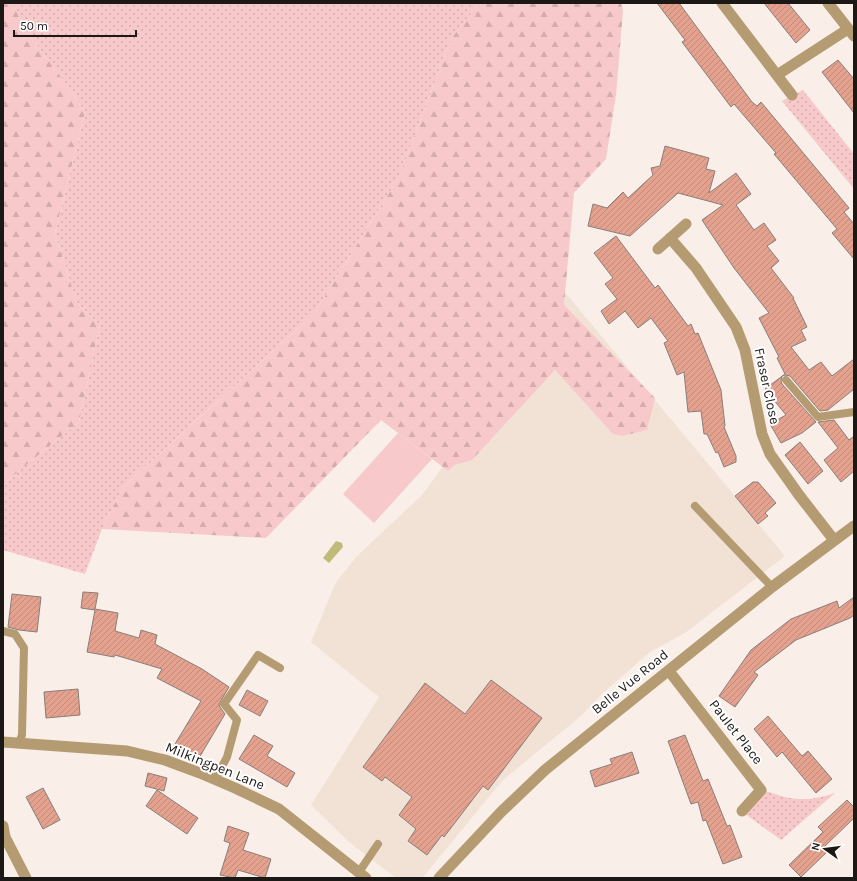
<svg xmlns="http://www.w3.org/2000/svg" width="857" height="881" viewBox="0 0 857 881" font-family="Karla,sans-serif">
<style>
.built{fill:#f2e2d6}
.grass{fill:url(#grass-dots)}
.forest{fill:url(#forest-firs)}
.garden{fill:#f8c9cb}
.water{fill:#c1bb7b}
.building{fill:url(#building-hatch);stroke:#897e7b}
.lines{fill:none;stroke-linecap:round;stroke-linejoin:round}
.service{stroke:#b49b71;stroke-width:8}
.minor{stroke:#b49b71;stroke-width:11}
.labels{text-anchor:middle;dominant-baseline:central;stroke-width:4;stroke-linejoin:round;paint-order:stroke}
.street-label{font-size:14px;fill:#1b1815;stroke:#fefefe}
</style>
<defs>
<pattern id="grass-dots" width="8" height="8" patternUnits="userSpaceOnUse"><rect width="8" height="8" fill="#f8c9cb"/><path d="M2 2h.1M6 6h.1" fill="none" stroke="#d4acad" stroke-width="1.8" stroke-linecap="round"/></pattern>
<pattern id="forest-firs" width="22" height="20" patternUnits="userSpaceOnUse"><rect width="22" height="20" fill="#f8c9cb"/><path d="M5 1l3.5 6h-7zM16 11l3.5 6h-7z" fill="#d4acad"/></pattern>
<pattern id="building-hatch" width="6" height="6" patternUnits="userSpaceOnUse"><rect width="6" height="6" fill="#e3a18e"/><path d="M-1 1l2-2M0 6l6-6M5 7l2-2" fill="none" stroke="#c28a7a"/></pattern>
</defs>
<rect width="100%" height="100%" fill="#f9efe8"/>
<!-- built -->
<path class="built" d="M 563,290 L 785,556 L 685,633 L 650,652 L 603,693 L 581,716 L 503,780 L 423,877 L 396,878 L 349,842 L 311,805 L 379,697 L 311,642 L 336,582 L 357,556 L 422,495 L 535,340 Z"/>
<!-- grass -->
<path class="grass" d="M 13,3 L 479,3 L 451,39 L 399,177 L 314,314 L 123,487 L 102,529 L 85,574 L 3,550 L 3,484 L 79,422 L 100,325 L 77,303 L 55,233 L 85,112 L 64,81 L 23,27 Z
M 803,90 L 854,154 L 854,189 L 782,101 Z
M 761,789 C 790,800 805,803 835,793 L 781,840 L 741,811 Z"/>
<!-- forest -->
<path class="forest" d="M 3,3 L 13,3 L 23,27 L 64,81 L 85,112 L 55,233 L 77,303 L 100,325 L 79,422 L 3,484 Z
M 479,3 L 621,3 L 623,11 L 616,95 L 606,159 L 574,193 L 564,305 L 655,398 L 647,430 L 622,436 L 613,434 L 555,370 L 472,460 L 454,465 L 448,471 L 381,420 L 266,538 L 102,529 L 123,487 L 314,314 L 399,177 L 451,39 Z"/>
<!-- garden -->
<path class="garden" d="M 398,433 L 432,459 L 374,523 L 343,494 Z"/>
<!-- water -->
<path class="water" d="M 336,541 L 342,543 L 343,547 L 329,563 L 323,558 Z"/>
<!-- building -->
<path class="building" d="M 657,3 L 679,3 L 752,102 L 757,106 L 761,102 L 849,208 L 844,212 L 854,224 L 854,259 L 832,233 L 837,229 L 774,154 L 776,153 L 734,104 L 731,107 L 682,42 L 685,40 Z
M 764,3 L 788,3 L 810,30 L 796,43 Z
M 838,60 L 854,79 L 854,113 L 822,72 Z
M 665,146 L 709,158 L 706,169 L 715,171 L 709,193 L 736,173 L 751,194 L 736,205 L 754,230 L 764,223 L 776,240 L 767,246 L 779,261 L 771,268 L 794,298 L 793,298 L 807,327 L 801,330 L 806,340 L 791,347 L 809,370 L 821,362 L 832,376 L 854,359 L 854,389 L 828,410 L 820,411 L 790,376 L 785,375 L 782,376 L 781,381 L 782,384 L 816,422 L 802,433 L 781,443 L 770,424 L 786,415 L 765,389 L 785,374 L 777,358 L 779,357 L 759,318 L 769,313 L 734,268 L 702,220 L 723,205 L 678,193 L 630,236 L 588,226 L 593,204 L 607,208 L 623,192 L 628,198 L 653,175 L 651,168 L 660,166 Z
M 616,236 L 655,288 L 658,285 L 688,326 L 691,324 L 695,334 L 698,333 L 721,390 L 725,426 L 724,427 L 736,456 L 736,462 L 724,467 L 718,452 L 716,453 L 707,434 L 704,434 L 701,411 L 688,412 L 684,372 L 677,375 L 664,343 L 668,341 L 651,318 L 638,328 L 625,311 L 609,324 L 601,311 L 617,299 L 605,284 L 613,278 L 594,253 Z
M 834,420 L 849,440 L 854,436 L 854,471 L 841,482 L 824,460 L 838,448 L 818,422 Z
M 800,442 L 823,471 L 808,484 L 785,455 Z
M 753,482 L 758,482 L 776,503 L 765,513 L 768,516 L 758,524 L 735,496 Z
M 83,592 L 98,593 L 95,609 L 118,613 L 115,631 L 139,638 L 141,630 L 157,635 L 155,644 L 202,669 L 229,687 L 219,704 L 220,707 L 225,714 L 199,758 L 175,744 L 201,701 L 157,678 L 162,669 L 115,655 L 114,657 L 87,652 L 95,610 L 81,608 Z
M 12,594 L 41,597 L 37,632 L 19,630 L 8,627 Z
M 854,597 L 854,615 L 850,618 L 796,640 L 754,672 L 758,675 L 735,707 L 719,696 L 751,650 L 791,619 L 837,601 L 839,608 Z
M 491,680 L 542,718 L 488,790 L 483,786 L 444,837 L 442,835 L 427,855 L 408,841 L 416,829 L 399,815 L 412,797 L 385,777 L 382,781 L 363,767 L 425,683 L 465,714 Z
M 78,689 L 80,715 L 46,718 L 44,692 Z
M 247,690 L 268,701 L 260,716 L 239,705 Z
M 768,716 L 802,756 L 808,751 L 832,779 L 816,793 L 782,752 L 777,757 L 754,729 Z
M 254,735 L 273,746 L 267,756 L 295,773 L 287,787 L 239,759 Z
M 685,735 L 703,781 L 708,779 L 727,826 L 730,825 L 742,857 L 723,864 L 706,820 L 703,821 L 698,802 L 691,804 L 668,741 Z
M 632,752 L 639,773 L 595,787 L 590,771 L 612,764 L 610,759 Z
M 148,773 L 167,778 L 164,791 L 145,786 Z
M 43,788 L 60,820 L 43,829 L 26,797 Z
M 157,790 L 198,818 L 187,834 L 146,806 Z
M 847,800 L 854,807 L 854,818 L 824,847 L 828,851 L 801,877 L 789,865 L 823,832 L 818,827 Z
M 228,826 L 249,833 L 243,850 L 271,859 L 265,878 L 238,870 L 235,878 L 220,875 L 230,843 L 224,841 Z"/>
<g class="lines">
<!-- service -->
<path class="service" d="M 786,380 L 818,417 L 854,412
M 695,506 L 772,587
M 3,631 L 15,634 L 24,648 L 22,735 L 19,743
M 215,780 L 227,757 L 237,720 L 224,704 L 258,655 L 280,668
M 359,872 L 378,844"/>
<!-- minor -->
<path class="minor" d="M 722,3 L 792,95
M 828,3 L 854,36
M 777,75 L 848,29
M 670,238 L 696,268 L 736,327 L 745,350 L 762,434 L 770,454 L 799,495 L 834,540
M 658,249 L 686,224
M 669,671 L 761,790 L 742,811
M 3,742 L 127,751 L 165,760 L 200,773 L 235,788 L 279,809 L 366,878
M 3,826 L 5,837 L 26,878
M 439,878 L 501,812 L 545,770 L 772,587 L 854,526"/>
</g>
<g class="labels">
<!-- street labels -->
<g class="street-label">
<text transform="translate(767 386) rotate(78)">Fraser Close</text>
<text transform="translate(630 682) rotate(-39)">Belle Vue Road</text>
<text transform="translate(736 732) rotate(52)">Paulet Place</text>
<text transform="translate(215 766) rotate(22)">Milkingpen Lane</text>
</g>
</g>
<!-- border -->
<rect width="857" height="881" fill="none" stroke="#1b1815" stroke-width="8"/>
<!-- north arrow -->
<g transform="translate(825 849) rotate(284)" stroke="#fefefe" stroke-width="3" paint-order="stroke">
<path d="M0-3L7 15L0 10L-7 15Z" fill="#1b1815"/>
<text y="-6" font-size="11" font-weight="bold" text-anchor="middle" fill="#1b1815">N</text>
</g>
<!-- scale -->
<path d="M14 30v6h122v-6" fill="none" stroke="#1b1815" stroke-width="2"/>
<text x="20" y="30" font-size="12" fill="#1b1815" stroke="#fefefe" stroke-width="3" paint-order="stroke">50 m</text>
</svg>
